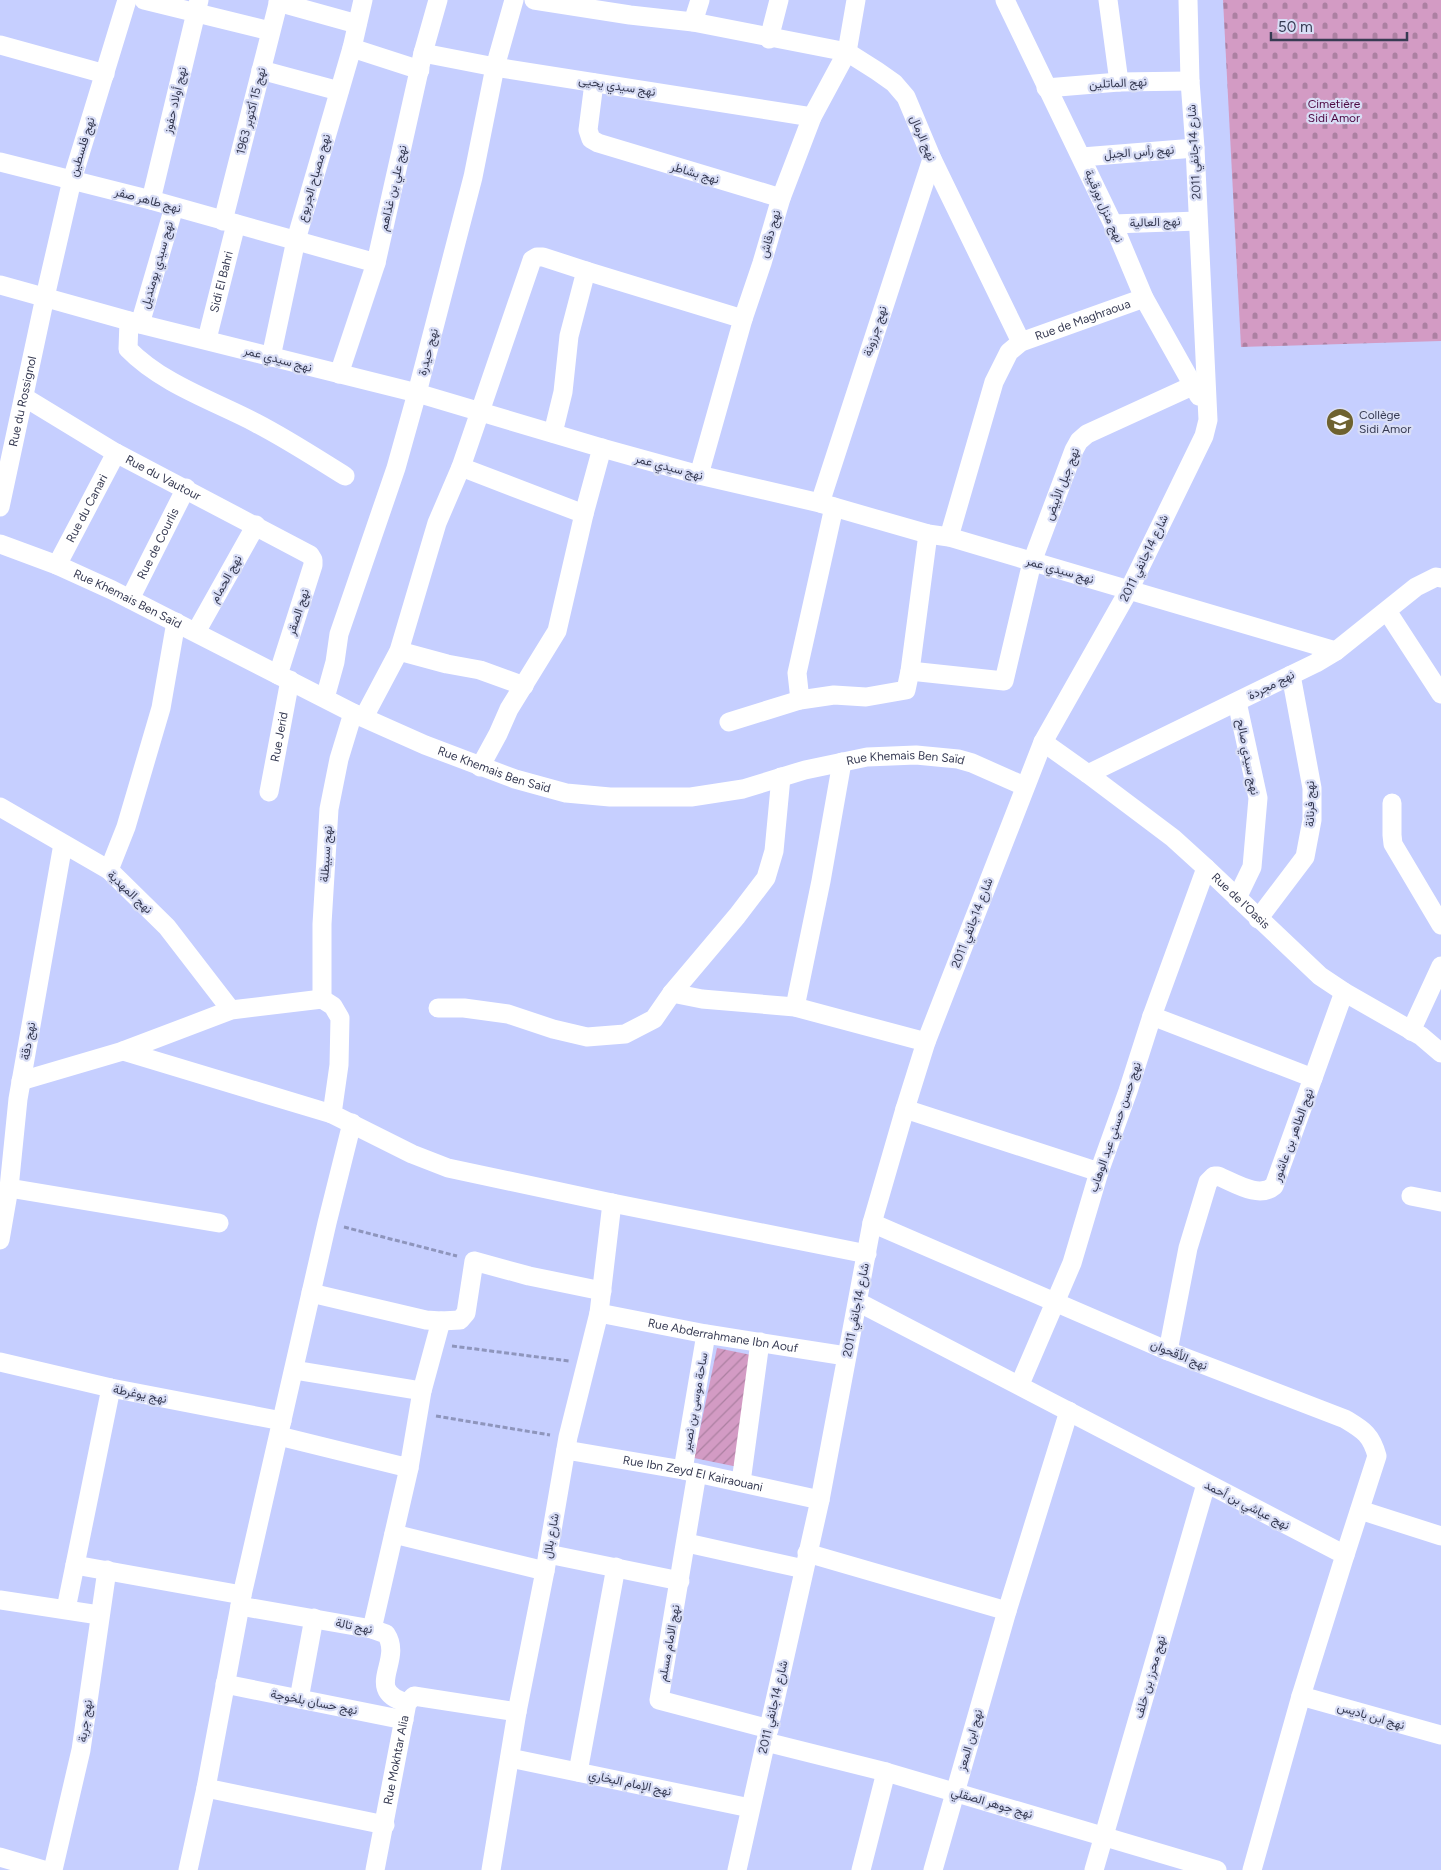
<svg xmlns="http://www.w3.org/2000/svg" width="1441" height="1870" viewBox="0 0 1441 1870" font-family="Figtree,Vazirmatn,sans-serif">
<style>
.cemetery{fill:url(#cemetery-stones)}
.garden{fill:url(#garden-furrows)}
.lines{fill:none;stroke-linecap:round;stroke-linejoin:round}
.path{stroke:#8e95bc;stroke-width:3;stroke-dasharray:5 2.5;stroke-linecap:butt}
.minor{stroke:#fff;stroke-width:19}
.labels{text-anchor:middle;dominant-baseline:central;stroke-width:4.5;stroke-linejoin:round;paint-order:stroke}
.street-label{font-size:12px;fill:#373b53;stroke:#d9def6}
.park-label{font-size:12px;fill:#4d0842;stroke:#d9def6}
.poi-label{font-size:12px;fill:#373b53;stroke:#d9def6;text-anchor:start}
</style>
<defs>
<pattern id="cemetery-stones" width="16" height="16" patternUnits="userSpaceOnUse" patternTransform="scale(1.25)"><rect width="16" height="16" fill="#d39bc4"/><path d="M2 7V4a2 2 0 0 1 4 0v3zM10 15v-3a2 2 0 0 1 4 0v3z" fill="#ac80a2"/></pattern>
<pattern id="garden-furrows" width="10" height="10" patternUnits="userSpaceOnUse" patternTransform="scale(1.25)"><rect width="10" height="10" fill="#d39bc4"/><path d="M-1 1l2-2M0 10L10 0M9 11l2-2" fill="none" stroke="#ac80a2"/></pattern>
</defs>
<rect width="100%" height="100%" fill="#c6cfff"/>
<!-- cemetery -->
<path class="cemetery" d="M 1223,0 L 1441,0 L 1441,341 L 1241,347 Z"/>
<!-- garden -->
<path class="garden" d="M 717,1348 L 761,1357 L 738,1467 L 694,1458 Z"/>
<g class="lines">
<!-- path -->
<path class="path" d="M 344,1227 L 457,1256
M 452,1346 L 569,1361
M 436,1416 L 550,1435"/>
<!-- minor -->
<g class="minor">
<path d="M 144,0 L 270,31"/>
<path d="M 534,0 L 630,15 L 693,22 L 847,52 L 877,71 L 894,83 L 906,97 L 932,159 L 1021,342"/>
<path d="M 1005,0 L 1113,224 L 1144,298 L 1199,396"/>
<path d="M 1108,0 L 1119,82"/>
<path d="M 278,2 L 357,24"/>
<path d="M 693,22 L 700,0"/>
<path d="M 769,39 L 779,0"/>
<path d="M 0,45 L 105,74"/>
<path d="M 352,48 L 420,70"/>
<path d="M 423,53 L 495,67 L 812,117"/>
<path d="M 261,70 L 339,91"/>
<path d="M 594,83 L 588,130 L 591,139 L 598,143 L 781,198"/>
<path d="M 1046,88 L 1119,82 L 1190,81"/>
<path d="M 1082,157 L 1195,148"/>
<path d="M 0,162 L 151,200 L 376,263"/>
<path d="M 151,200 L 199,0"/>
<path d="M 223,221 L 279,0"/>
<path d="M 1113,224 L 1198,221"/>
<path d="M 0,285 L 140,324 L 417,393 L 602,448 L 699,475 L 820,503 L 928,534 L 949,537 L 1336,651"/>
<path d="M 129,321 L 128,349 C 162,384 214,401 256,423 C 287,439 316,458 345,476"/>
<path d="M 140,324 L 174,207"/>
<path id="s1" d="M 207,339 L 236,224"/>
<path d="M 271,357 L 296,240 L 352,48 L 363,0"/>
<path d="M 339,374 L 376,263 L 423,53 L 438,0"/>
<path id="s2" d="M 24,397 L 116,453 L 310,555 L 313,560 L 313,565 L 278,675"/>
<path d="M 553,433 L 563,392 L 569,336 L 586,271"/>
<path d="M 461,467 L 584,514"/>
<path d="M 699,475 L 743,319 L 762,263 L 781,198 L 812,117 L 847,52 L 856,0"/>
<path d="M 820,503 L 932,159"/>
<path id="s3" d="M 0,507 L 45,297 L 72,180 L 127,0"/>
<path id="s4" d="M 949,537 L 994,382 L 1009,352 L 1021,342 L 1144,298"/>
<path id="s5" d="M 0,544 L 57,565 L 112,590 L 353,713 L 425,745 L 515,779 L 566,793 L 610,797 L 691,797 L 743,789 L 805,770 L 867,757 L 916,755 L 958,759 L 972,763 L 1024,786"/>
<path id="s6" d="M 57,565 L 116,453"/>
<path id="s7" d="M 130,599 L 186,488"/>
<path d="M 1387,611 L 1441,694"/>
<path d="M 196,632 L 256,525"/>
<path d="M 399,651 L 447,664 L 480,670 L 524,686"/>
<path d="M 910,671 L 1004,681 L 1032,562 L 1074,450 L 1079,441 L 1087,434 L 1192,386"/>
<path d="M 325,698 L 335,662 L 339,634 L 396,468 L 417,393 L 473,177 L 495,67 L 514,0"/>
<path d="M 800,700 L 797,673 L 834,507"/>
<path d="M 364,717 L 399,651 L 437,523 L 461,467 L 532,260 L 537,257 L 543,257 L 586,271 L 743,319"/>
<path d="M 729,722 L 800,700 L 834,695 L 866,697 L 906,690 L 910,671 L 928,534"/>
<path id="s8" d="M 1043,742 L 1088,774 L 1173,838 L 1206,868 L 1320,976 L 1344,992 L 1421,1036 L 1441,1053"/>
<path d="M 480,767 L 498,734 L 509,709 L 557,631 L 584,514 L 602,448"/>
<path d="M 1088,774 L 1316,663 L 1336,651 L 1416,587 L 1436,577 L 1441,578"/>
<path id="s9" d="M 269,792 L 290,680"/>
<path d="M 1392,803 L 1392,835 L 1393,844 L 1441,925"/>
<path d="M 0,807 L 109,870 L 167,927 L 231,1010"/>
<path d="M 109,870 L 126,827 L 161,708 L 176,622"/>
<path d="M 1237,898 L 1252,867 L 1258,798 L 1237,702"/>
<path d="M 1258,919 L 1305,857 L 1312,820 L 1312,788 L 1291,675"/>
<path d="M 672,993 L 702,999 L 795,1007 L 926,1042"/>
<path d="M 322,999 L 322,924 L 329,809 L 339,759 L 353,713"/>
<path d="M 795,1007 L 821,881 L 842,762"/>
<path d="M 438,1008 L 464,1008 L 508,1014 L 553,1029 L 587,1037 L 625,1034 L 654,1019 L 672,993 L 737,916 L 766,878 L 774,851 L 781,777"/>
<path d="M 1152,1016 L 1313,1078"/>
<path d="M 1411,1031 L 1441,966"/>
<path d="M 123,1051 L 332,1114"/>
<path d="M 21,1081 L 123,1051 L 231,1010 L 322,999 L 333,1006 L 340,1018 L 339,1065 L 332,1114 L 412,1154 L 448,1168 L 612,1203 L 867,1254"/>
<path d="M 905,1109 L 1099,1172"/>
<path d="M 9,1188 L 219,1223"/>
<path d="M 1411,1196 L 1441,1202"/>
<path d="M 872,1223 L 1168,1351 L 1345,1419 C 1363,1430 1371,1434 1377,1456 L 1345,1555"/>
<path d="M 0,1240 L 9,1188 L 18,1099 L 63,844"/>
<path d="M 858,1302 C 1021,1385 1182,1472 1345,1555 L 1301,1696 L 1252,1870"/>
<path id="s10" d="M 599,1313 L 706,1334 L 846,1356"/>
<path d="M 441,1321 L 460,1320 L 466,1313 L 474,1261 L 529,1276 L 602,1291"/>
<path d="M 1168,1351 L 1188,1248 L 1208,1182 L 1214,1176 L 1218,1176 C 1235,1183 1259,1199 1274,1186 L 1344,992"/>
<path d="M 0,1362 L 111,1388 L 282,1421"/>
<path d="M 294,1370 L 422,1391"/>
<path d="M 1020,1384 L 1072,1263 L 1099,1172 L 1128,1091 L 1152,1016 L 1206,868"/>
<path d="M 279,1436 L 409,1468 L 422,1391 L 441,1321 L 426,1320 L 311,1293"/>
<path id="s11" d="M 566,1450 L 683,1470 L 820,1500"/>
<path d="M 683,1470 L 706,1334"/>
<path d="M 697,1473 L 659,1700 L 769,1729"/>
<path d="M 741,1482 L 760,1342"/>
<path d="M 1360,1510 L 1441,1536"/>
<path d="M 394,1534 L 545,1571"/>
<path d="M 687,1543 L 804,1569"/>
<path d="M 807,1553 L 1007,1611"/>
<path d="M 548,1554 L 680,1581"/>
<path d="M 75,1565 L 242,1595"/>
<path d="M 0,1600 L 99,1615"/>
<path d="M 240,1606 L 372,1629 L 386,1634 C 404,1661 362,1690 407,1703"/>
<path d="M 66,1609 L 111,1388"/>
<path d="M 372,1629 L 409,1468"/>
<path d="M 225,1684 L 404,1720"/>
<path d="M 1301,1696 L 1441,1735"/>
<path d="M 299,1699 L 314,1618"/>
<path d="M 766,1742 L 886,1772 L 1217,1870"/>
<path d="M 510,1758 L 750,1808"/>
<path d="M 578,1772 L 616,1567"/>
<path d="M 206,1788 L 385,1825"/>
<path d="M 0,1857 L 44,1870"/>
<path d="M 53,1870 L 81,1750 L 107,1570"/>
<path d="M 188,1870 L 206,1788 L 242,1595 L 327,1223 L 352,1123"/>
<path id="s12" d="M 375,1870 L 407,1703 L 414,1696 L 517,1712"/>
<path d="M 491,1870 L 517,1712 L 545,1571 L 568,1437 L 599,1313 L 612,1203"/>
<path d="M 737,1870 L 820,1500 L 872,1223 L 905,1109 L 926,1042 L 1043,742 L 1129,590 L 1204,436 L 1208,420 L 1195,148 L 1190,81 L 1188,0"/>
<path d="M 861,1870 L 886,1772"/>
<path d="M 933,1870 L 1007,1611 L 1069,1411"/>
<path d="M 1094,1870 L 1206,1484"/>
</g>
</g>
<!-- icons -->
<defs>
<symbol id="school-disc" viewBox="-11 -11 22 22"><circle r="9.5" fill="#6e622f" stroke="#d9def6"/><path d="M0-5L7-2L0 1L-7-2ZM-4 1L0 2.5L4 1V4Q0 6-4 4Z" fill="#fff"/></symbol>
</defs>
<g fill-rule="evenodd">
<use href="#school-disc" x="1324" y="406" width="32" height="32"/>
</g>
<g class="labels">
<!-- street labels -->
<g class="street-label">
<text transform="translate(1118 83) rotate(-3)">نهج الماتلين</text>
<text transform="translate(617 86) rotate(9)">نهج سيدي يحيى</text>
<text transform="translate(175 100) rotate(-77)">نهج أولاد حفوز</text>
<text transform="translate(251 111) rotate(-76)">نهج 15 أكتوبر 1963</text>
<text transform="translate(923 138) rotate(67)">نهج الرمال</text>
<text transform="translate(82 147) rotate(-73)">نهج فلسطين</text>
<text transform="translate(1139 152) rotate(-4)">نهج رأس الجبل</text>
<text transform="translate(1194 152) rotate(-93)">شارع 14جانفي 2011</text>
<text transform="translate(695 173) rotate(16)">نهج بشاطر</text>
<text transform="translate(314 178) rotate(-74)">نهج مصباح الجربوع</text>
<text transform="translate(393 188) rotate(-77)">نهج علي بن غذاهم</text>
<text transform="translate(148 200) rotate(15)">نهج طاهر صفر</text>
<text transform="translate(1104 206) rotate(66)">نهج منزل بورقيبة</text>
<text transform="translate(1155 222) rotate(-2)">نهج العالية</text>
<text transform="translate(770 234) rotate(-74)">نهج دقاش</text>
<text transform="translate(157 265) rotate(-74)">نهج سيدي بومنديل</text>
<text stroke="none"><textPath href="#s1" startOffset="59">Sidi El Bahri</textPath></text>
<text stroke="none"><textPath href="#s4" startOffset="276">Rue de Maghraoua</textPath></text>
<text transform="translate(875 331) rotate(-72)">نهج جرزونة</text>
<text transform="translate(428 352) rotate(-75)">نهج حيدرة</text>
<text transform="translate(278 359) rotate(15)">نهج سيدي عمر</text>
<text stroke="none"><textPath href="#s3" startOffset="108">Rue du Rossignol</textPath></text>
<text transform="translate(669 467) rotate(15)">نهج سيدي عمر</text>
<text stroke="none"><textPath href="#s2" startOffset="161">Rue du Vautour</textPath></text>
<text transform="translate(1062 484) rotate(-69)">نهج جبل الأبيض</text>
<text stroke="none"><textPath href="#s6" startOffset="64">Rue du Canari</textPath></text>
<text stroke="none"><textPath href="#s7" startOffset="62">Rue de Courlis</textPath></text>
<text transform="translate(1144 558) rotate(-64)">شارع 14جانفي 2011</text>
<text transform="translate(1060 570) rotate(16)">نهج سيدي عمر</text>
<text transform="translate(226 579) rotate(-61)">نهج الحمام</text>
<text stroke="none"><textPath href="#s5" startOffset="139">Rue Khemais Ben Saïd</textPath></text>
<text transform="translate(298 612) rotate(-72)">نهج الصقر</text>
<text transform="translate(1271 685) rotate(-27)">نهج مجردة</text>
<text stroke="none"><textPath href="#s9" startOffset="56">Rue Jerid</textPath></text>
<text transform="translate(1248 757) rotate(79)">نهج سيدي صالح</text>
<text stroke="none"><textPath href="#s5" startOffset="964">Rue Khemais Ben Saïd</textPath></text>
<text stroke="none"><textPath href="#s5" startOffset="544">Rue Khemais Ben Saïd</textPath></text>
<text transform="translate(1310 804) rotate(-90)">نهج فرنانة</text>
<text transform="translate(326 854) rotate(-86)">نهج سبيطلة</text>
<text transform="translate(130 892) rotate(43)">نهج المهدية</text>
<text stroke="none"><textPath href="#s8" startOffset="254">Rue de l'Oasis</textPath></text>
<text transform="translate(972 923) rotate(-69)">شارع 14جانفي 2011</text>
<text transform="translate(28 1041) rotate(-80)">نهج دقة</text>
<text transform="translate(1115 1127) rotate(-71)">نهج حسن حسني عبد الوهاب</text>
<text transform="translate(1293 1135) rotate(-70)">نهج الطاهر بن عاشور</text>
<text transform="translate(856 1310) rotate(-79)">شارع 14جانفي 2011</text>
<text stroke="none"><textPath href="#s10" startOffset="126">Rue Abderrahmane Ibn Aouf</textPath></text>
<text transform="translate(1179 1355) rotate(22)">نهج الأقحوان</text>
<text transform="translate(140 1394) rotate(11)">نهج يوغرطة</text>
<text transform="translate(695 1402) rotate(-80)">ساحة موسى بن نصير</text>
<text stroke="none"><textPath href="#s11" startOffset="129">Rue Ibn Zeyd El Kairaouani</textPath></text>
<text transform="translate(1247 1505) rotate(27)">نهج عياشي بن أحمد</text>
<text transform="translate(551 1536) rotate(-80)">شارع بلال</text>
<text transform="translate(354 1626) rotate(11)">نهج تالة</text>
<text transform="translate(669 1643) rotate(-80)">نهج الامام مسلم</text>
<text transform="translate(1150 1677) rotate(-74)">نهج محرز بن خلف</text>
<text transform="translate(314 1702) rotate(11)">نهج حسان بلخوجة</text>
<text transform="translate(773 1707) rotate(-77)">شارع 14جانفي 2011</text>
<text transform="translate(1371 1716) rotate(16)">نهج ابن باديس</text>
<text transform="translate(85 1721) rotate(-82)">نهج جربة</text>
<text transform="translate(970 1740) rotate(-74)">نهج ابن المعز</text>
<text stroke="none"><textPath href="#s12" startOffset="112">Rue Mokhtar Alia</textPath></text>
<text transform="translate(630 1783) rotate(12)">نهج الإمام البخاري</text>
<text transform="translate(992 1803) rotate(16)">نهج جوهر الصقلي</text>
</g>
<!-- park labels -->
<g class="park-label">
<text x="1334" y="104">Cimetière<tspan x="1334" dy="14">Sidi Amor</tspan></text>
</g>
<!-- poi labels -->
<g class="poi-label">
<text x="1359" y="415">Collège<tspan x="1359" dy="14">Sidi Amor</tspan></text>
</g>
</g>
<!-- scale -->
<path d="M1271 32v8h136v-8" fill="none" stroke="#373b53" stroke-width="2.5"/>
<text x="1278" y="32" font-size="15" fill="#373b53" stroke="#d9def6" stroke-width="4" paint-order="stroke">50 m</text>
</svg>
